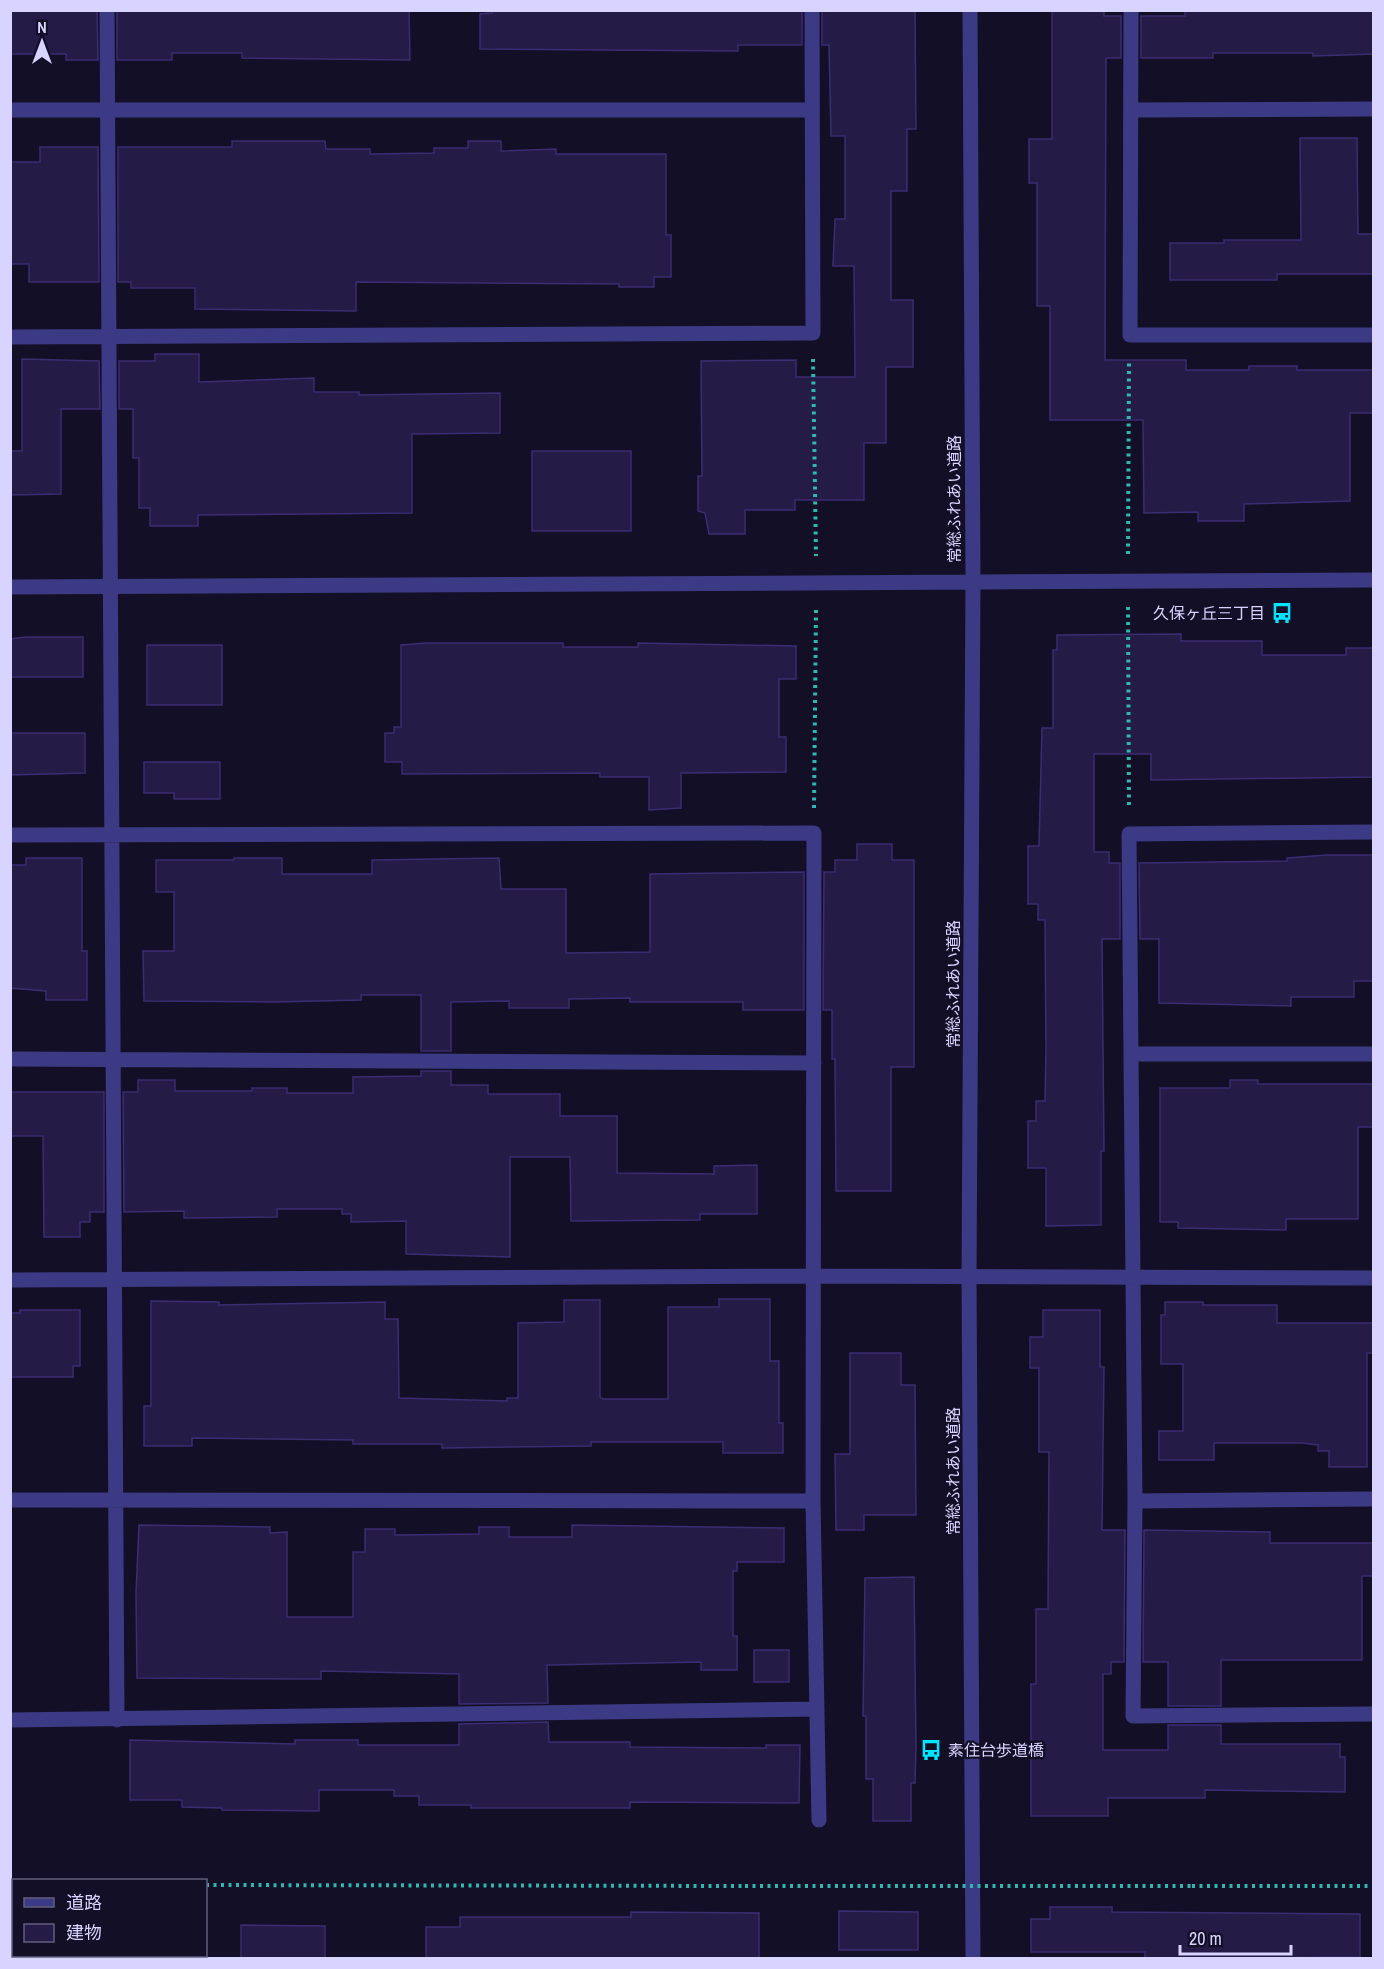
<svg xmlns="http://www.w3.org/2000/svg" width="1384" height="1969" viewBox="0 0 1384 1969" font-family="'Archivo Narrow','Noto Sans JP',sans-serif">
<style>
.building{fill:#241b47;stroke:#3b2d73;stroke-width:1.5}
.lines{fill:none;stroke-linecap:round;stroke-linejoin:round}
.path{stroke:#2fb8b0;stroke-width:4;stroke-dasharray:3 4.5;stroke-linecap:butt}
.minor{stroke:#3d3a85;stroke-width:15}
.tertiary{stroke:#3d3a85;stroke-width:15}
.path-bridge{stroke:#2fb8b0;stroke-width:4;stroke-dasharray:3 4.5;stroke-linecap:butt}
.labels{text-anchor:middle;dominant-baseline:central;stroke-width:4.5;stroke-linejoin:round;paint-order:stroke}
.street-label{font-size:16px;fill:#d9d4ff;stroke:#130f26}
.poi-label{font-size:16px;fill:#d9d4ff;stroke:#130f26;text-anchor:end}
</style>
<rect width="100%" height="100%" fill="#130f26"/>
<!-- building -->
<path class="building" d="M 10,10 L 97,10 L 98,60 L 66,60 L 66,54 L 10,54 Z
M 117,10 L 409,10 L 410,60 L 242,58 L 242,53 L 172,53 L 172,60 L 117,60 Z
M 492,10 L 802,10 L 802,45 L 738,45 L 738,51 L 480,49 L 480,14 L 492,13 Z
M 822,10 L 915,10 L 916,129 L 907,129 L 907,191 L 891,191 L 891,300 L 913,300 L 913,367 L 886,367 L 886,443 L 864,443 L 864,500 L 795,500 L 795,510 L 745,510 L 745,534 L 709,534 L 705,513 L 698,511 L 698,476 L 702,476 L 701,361 L 796,360 L 796,377 L 855,377 L 854,266 L 833,266 L 835,219 L 845,219 L 845,136 L 831,136 L 829,45 L 822,45 Z
M 1052,10 L 1104,10 L 1104,16 L 1121,16 L 1121,58 L 1106,58 L 1105,360 L 1186,360 L 1186,370 L 1249,370 L 1249,366 L 1297,366 L 1297,370 L 1374,370 L 1374,413 L 1350,413 L 1350,501 L 1244,504 L 1244,521 L 1198,521 L 1198,512 L 1144,513 L 1143,420 L 1050,420 L 1050,306 L 1037,306 L 1037,183 L 1029,183 L 1029,139 L 1052,139 Z
M 1185,10 L 1374,10 L 1374,54 L 1313,56 L 1313,53 L 1213,53 L 1213,58 L 1141,58 L 1141,16 L 1185,16 Z
M 1300,138 L 1357,138 L 1358,234 L 1374,234 L 1374,274 L 1277,274 L 1277,280 L 1170,280 L 1170,243 L 1224,243 L 1224,240 L 1301,240 Z
M 232,141 L 325,141 L 326,149 L 370,149 L 370,154 L 434,153 L 434,148 L 468,148 L 468,141 L 501,141 L 501,151 L 556,149 L 556,154 L 666,154 L 666,235 L 671,235 L 671,277 L 654,277 L 654,287 L 619,287 L 619,284 L 356,282 L 356,311 L 195,309 L 195,288 L 131,288 L 131,282 L 118,282 L 118,147 L 232,147 Z
M 40,147 L 98,147 L 99,282 L 29,282 L 29,264 L 10,264 L 10,162 L 40,162 Z
M 155,354 L 199,354 L 199,382 L 314,378 L 314,392 L 359,392 L 359,395 L 500,393 L 500,433 L 412,434 L 412,513 L 198,515 L 198,526 L 150,526 L 150,508 L 139,508 L 139,458 L 133,458 L 133,409 L 119,409 L 119,361 L 155,361 Z
M 22,359 L 99,361 L 100,409 L 61,409 L 61,494 L 10,495 L 10,451 L 22,451 Z
M 532,451 L 631,451 L 631,531 L 532,531 Z
M 1181,634 L 1181,641 L 1262,641 L 1262,655 L 1346,655 L 1346,648 L 1374,648 L 1374,777 L 1151,780 L 1151,754 L 1094,754 L 1094,852 L 1109,852 L 1109,863 L 1120,863 L 1120,939 L 1102,939 L 1104,1151 L 1101,1151 L 1101,1225 L 1046,1226 L 1046,1168 L 1028,1168 L 1028,1121 L 1036,1121 L 1036,1101 L 1045,1101 L 1046,1048 L 1045,920 L 1038,920 L 1038,904 L 1028,904 L 1028,846 L 1039,846 L 1042,728 L 1053,728 L 1053,650 L 1057,650 L 1057,635 Z
M 26,637 L 83,637 L 83,677 L 10,677 L 10,639 Z
M 426,643 L 563,643 L 563,647 L 638,647 L 638,643 L 796,646 L 796,679 L 779,679 L 779,737 L 786,737 L 786,772 L 681,773 L 681,808 L 649,810 L 649,777 L 600,777 L 600,773 L 402,774 L 402,762 L 385,762 L 385,733 L 394,733 L 394,727 L 401,727 L 401,645 Z
M 147,645 L 222,645 L 222,705 L 147,705 Z
M 10,733 L 85,733 L 85,773 L 10,775 Z
M 144,762 L 220,762 L 220,799 L 174,799 L 174,793 L 144,793 Z
M 857,844 L 892,844 L 892,860 L 914,860 L 914,1067 L 891,1067 L 891,1191 L 836,1191 L 835,1059 L 832,1059 L 832,1010 L 823,1010 L 824,872 L 835,872 L 835,860 L 857,860 Z
M 1327,855 L 1374,855 L 1373,981 L 1354,981 L 1354,997 L 1291,997 L 1291,1006 L 1159,1003 L 1159,939 L 1140,939 L 1139,863 L 1287,861 L 1287,858 Z
M 26,858 L 82,858 L 82,951 L 87,951 L 87,1000 L 46,1000 L 46,991 L 10,988 L 10,865 L 26,865 Z
M 234,858 L 282,858 L 282,874 L 372,874 L 372,860 L 499,858 L 501,889 L 566,889 L 566,953 L 650,952 L 650,874 L 804,872 L 804,1010 L 743,1010 L 743,1002 L 630,1002 L 630,998 L 569,999 L 569,1008 L 509,1008 L 509,1001 L 451,1002 L 451,1051 L 421,1051 L 421,995 L 361,995 L 361,1000 L 273,1002 L 144,1001 L 143,951 L 174,951 L 174,892 L 156,892 L 156,860 L 234,860 Z
M 421,1071 L 451,1071 L 451,1085 L 488,1085 L 488,1094 L 560,1094 L 560,1116 L 617,1116 L 617,1173 L 714,1174 L 714,1166 L 757,1165 L 757,1214 L 700,1214 L 700,1220 L 571,1221 L 570,1157 L 510,1157 L 510,1257 L 406,1254 L 406,1221 L 351,1222 L 351,1214 L 342,1214 L 342,1209 L 277,1209 L 277,1217 L 184,1218 L 184,1211 L 124,1212 L 123,1092 L 138,1092 L 138,1080 L 175,1080 L 175,1091 L 252,1091 L 252,1088 L 287,1088 L 287,1093 L 353,1093 L 353,1077 L 421,1076 Z
M 1230,1080 L 1258,1080 L 1258,1084 L 1374,1084 L 1374,1127 L 1358,1127 L 1358,1219 L 1286,1219 L 1286,1230 L 1178,1228 L 1178,1222 L 1160,1222 L 1160,1088 L 1230,1088 Z
M 10,1092 L 104,1092 L 104,1212 L 90,1212 L 90,1222 L 80,1222 L 80,1237 L 44,1237 L 43,1136 L 10,1136 Z
M 719,1299 L 770,1299 L 770,1361 L 779,1361 L 779,1423 L 783,1423 L 783,1453 L 723,1453 L 723,1442 L 591,1442 L 591,1446 L 442,1448 L 442,1444 L 353,1444 L 353,1440 L 192,1438 L 192,1446 L 144,1446 L 144,1406 L 151,1406 L 151,1301 L 219,1302 L 219,1305 L 385,1302 L 385,1319 L 398,1319 L 399,1398 L 507,1401 L 507,1398 L 518,1398 L 518,1323 L 564,1322 L 564,1300 L 600,1300 L 600,1397 L 603,1399 L 668,1399 L 668,1307 L 719,1307 Z
M 1165,1302 L 1203,1302 L 1203,1305 L 1277,1305 L 1277,1323 L 1374,1323 L 1374,1353 L 1367,1353 L 1367,1467 L 1329,1467 L 1329,1451 L 1318,1451 L 1318,1445 L 1302,1443 L 1214,1443 L 1214,1460 L 1159,1460 L 1159,1431 L 1183,1431 L 1183,1364 L 1161,1364 L 1161,1315 L 1165,1315 Z
M 20,1310 L 80,1310 L 80,1366 L 73,1366 L 73,1377 L 10,1377 L 10,1313 L 20,1313 Z
M 1043,1310 L 1100,1310 L 1100,1367 L 1104,1367 L 1102,1530 L 1125,1530 L 1124,1662 L 1111,1662 L 1111,1674 L 1103,1674 L 1103,1750 L 1168,1750 L 1168,1725 L 1221,1725 L 1221,1744 L 1340,1744 L 1340,1757 L 1345,1757 L 1345,1792 L 1205,1790 L 1205,1798 L 1108,1798 L 1108,1816 L 1031,1816 L 1031,1684 L 1036,1684 L 1036,1609 L 1048,1609 L 1049,1452 L 1039,1452 L 1039,1368 L 1030,1368 L 1030,1337 L 1043,1337 Z
M 850,1353 L 901,1353 L 901,1385 L 915,1385 L 916,1515 L 864,1515 L 864,1530 L 836,1530 L 835,1454 L 850,1454 Z
M 139,1525 L 270,1527 L 270,1533 L 287,1532 L 287,1617 L 353,1617 L 353,1552 L 365,1552 L 365,1529 L 395,1529 L 395,1535 L 479,1534 L 479,1527 L 509,1527 L 509,1537 L 572,1537 L 572,1525 L 784,1528 L 784,1562 L 737,1562 L 737,1571 L 733,1571 L 733,1636 L 737,1636 L 737,1670 L 701,1670 L 701,1662 L 550,1665 L 547,1665 L 548,1703 L 459,1704 L 459,1674 L 321,1671 L 321,1679 L 137,1678 L 136,1594 Z
M 1144,1530 L 1270,1532 L 1270,1543 L 1374,1543 L 1374,1576 L 1362,1576 L 1362,1660 L 1221,1660 L 1221,1706 L 1168,1706 L 1168,1662 L 1143,1662 Z
M 914,1577 L 916,1748 L 915,1783 L 911,1783 L 911,1821 L 873,1821 L 873,1779 L 866,1779 L 866,1716 L 863,1716 L 865,1578 Z
M 754,1650 L 789,1650 L 789,1682 L 754,1682 Z
M 548,1722 L 549,1742 L 630,1742 L 630,1747 L 766,1748 L 766,1745 L 800,1745 L 799,1803 L 630,1802 L 630,1808 L 471,1808 L 471,1805 L 419,1805 L 419,1796 L 394,1796 L 394,1790 L 319,1790 L 319,1811 L 222,1810 L 222,1808 L 182,1807 L 182,1800 L 130,1800 L 130,1740 L 295,1744 L 295,1740 L 358,1740 L 358,1745 L 459,1745 L 459,1724 Z
M 1050,1907 L 1112,1907 L 1112,1912 L 1360,1914 L 1360,1957 L 1145,1959 L 1145,1952 L 1031,1952 L 1031,1919 L 1050,1919 Z
M 839,1911 L 918,1912 L 918,1950 L 839,1950 Z
M 631,1912 L 759,1913 L 759,1959 L 426,1959 L 426,1927 L 460,1927 L 460,1917 L 631,1917 Z
M 241,1925 L 325,1926 L 325,1959 L 241,1959 Z"/>
<g class="lines">
<!-- path -->
<path class="path" d="M 813,359 L 816,556
M 1128,554 L 1129,361
M 1128,607 L 1129,809
M 814,808 L 816,608
M 10,1884 L 14,1884
M 206,1885 L 745,1886
M 1192,1886 L 1374,1886"/>
<!-- minor -->
<path class="minor" d="M 107,10 L 117,1720
M 1131,10 L 1130,335 L 1374,335
M 10,110 L 812,110
M 1131,110 L 1374,109
M 10,337 L 813,333 L 812,10
M 1374,832 L 1129,834 L 1135,1501 L 1133,1716 L 1374,1714
M 10,835 L 814,833 L 813,1501 L 819,1820
M 1132,1054 L 1374,1054
M 10,1059 L 814,1063
M 10,1280 L 813,1276 L 1374,1278
M 10,1500 L 813,1501
M 1135,1501 L 1374,1499
M 10,1720 L 817,1709"/>
<!-- tertiary -->
<path class="tertiary" d="M 970,10 L 973,581 L 969,1277 L 973,1958
M 10,587 L 1374,580"/>
<!-- path-bridge -->
<path class="path-bridge" d="M 745,1886 L 1192,1886"/>
</g>
<!-- icons -->
<defs>
<symbol id="bus-bare" viewBox="-9 -9 18 18"><path d="M-5-6H5V4H4V6H2V4H-2V6H-4V4H-5ZM-3.5-4V0h7V-4ZM-3.5 1.2v1.5H-2V1.2ZM2 1.2v1.5H3.5V1.2Z" fill="#00e5ff" stroke="#130f26" stroke-width="2.5" paint-order="stroke"/></symbol>
</defs>
<g fill-rule="evenodd">
<use href="#bus-bare" x="1267" y="598" width="30" height="30"/>
<use href="#bus-bare" x="916" y="1735" width="30" height="30"/>
</g>
<g class="labels">
<!-- street labels -->
<g class="street-label">
<text transform="translate(954 499) rotate(-90)">常総ふれあい道路</text>
<text transform="translate(953 984) rotate(-90)">常総ふれあい道路</text>
<text transform="translate(953 1471) rotate(-90)">常総ふれあい道路</text>
</g>
<!-- poi labels -->
<g class="poi-label">
<text x="1265" y="613">久保ヶ丘三丁目</text>
<text x="948" y="1750" text-anchor="start">素住台歩道橋</text>
</g>
</g>
<!-- border -->
<rect width="1384" height="1969" fill="none" stroke="#d9d4ff" stroke-width="24"/>
<!-- legend -->
<rect x="12" y="1879" width="195" height="78" fill="#130f26" stroke="#625e7d" stroke-width="1.5"/>
<rect x="24" y="1898" width="30" height="9" fill="#3d3a85" stroke="#625e7d" stroke-width="1.5"/>
<text x="66" y="1909" font-size="18" fill="#d9d4ff">道路</text>
<rect x="24" y="1924" width="30" height="18" fill="#241b47" stroke="#625e7d" stroke-width="1.5"/>
<text x="66" y="1939" font-size="18" fill="#d9d4ff">建物</text>
<!-- north arrow -->
<g transform="translate(42 42)" stroke="#130f26" stroke-width="4.5" paint-order="stroke">
<path d="M0-4.5L10 22L0 15L-10 22Z" fill="#d9d4ff"/>
<text y="-9" font-size="16" font-weight="bold" text-anchor="middle" fill="#d9d4ff">N</text>
</g>
<!-- scale -->
<path d="M1180 1945v9h111v-9" fill="none" stroke="#d9d4ff" stroke-width="3"/>
<text x="1189" y="1945" font-size="18" fill="#d9d4ff" stroke="#130f26" stroke-width="4.5" paint-order="stroke">20 m</text>
</svg>
